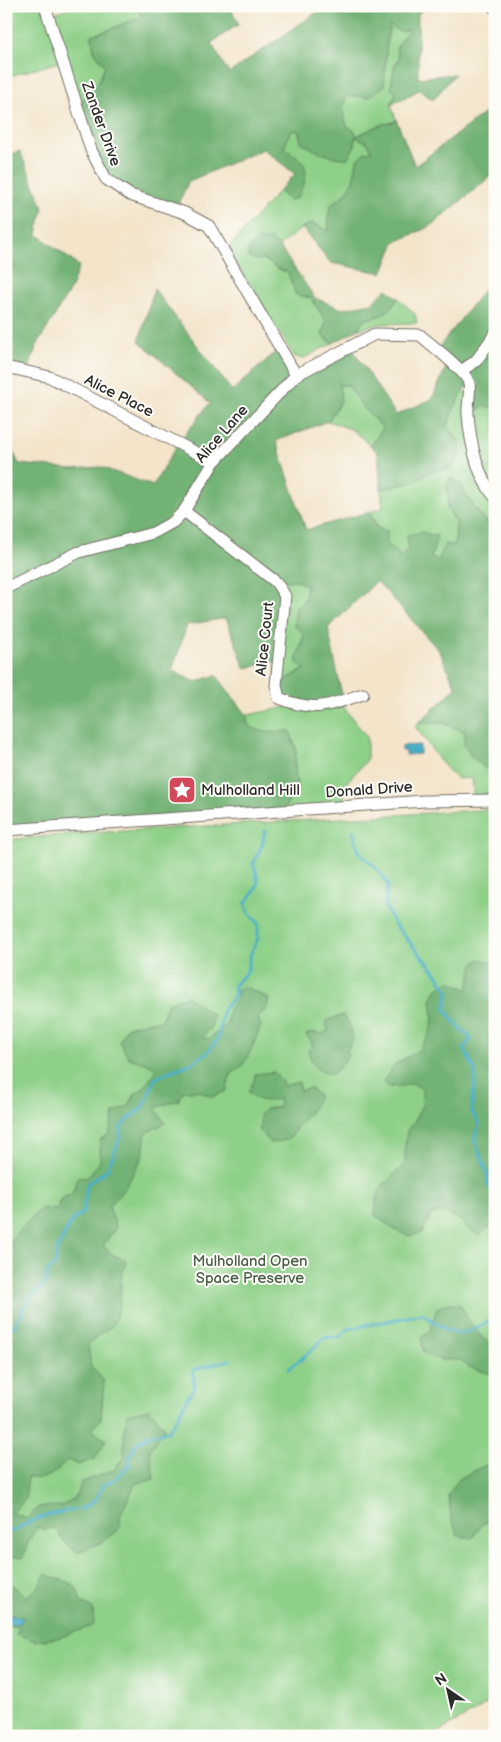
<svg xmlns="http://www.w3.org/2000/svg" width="501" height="1742" viewBox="0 0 501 1742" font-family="'Balsamiq Sans',sans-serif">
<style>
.green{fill:#8ed088;stroke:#5c7e5a}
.forest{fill:#72b274;stroke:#4e6e50}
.water{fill:#49afc8;stroke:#3a6d7a}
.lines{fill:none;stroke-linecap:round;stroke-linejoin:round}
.stream{stroke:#49afc8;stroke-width:3}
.street-casing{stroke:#716c63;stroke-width:13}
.street{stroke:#fff;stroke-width:11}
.labels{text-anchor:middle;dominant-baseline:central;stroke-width:4;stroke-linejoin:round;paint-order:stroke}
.street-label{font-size:15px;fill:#2b2b2b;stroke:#fdfcf7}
.poi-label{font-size:15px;fill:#2b2b2b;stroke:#fdfcf7;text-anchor:start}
.park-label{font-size:15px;fill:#495d47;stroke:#fdfcf7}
</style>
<rect width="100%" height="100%" fill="#fdfcf7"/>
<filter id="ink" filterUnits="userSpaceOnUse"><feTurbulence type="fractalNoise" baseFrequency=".02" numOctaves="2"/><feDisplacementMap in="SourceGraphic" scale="10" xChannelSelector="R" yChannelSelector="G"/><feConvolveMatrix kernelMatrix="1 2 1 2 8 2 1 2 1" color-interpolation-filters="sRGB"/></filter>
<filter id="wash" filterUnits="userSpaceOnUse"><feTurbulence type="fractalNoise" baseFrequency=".0096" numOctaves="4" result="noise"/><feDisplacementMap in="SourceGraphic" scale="20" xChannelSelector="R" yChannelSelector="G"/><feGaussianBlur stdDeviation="1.12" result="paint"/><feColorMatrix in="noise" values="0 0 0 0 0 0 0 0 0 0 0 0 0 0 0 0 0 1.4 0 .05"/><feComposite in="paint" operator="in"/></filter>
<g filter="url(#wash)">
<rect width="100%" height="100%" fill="#f3e4ca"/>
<!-- green -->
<path class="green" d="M 6,6 L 45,6 L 48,15 L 75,6 L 136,6 L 142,17 C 125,22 110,31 92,35 L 94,51 L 105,65 L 99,81 L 78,106 L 63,61 L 6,77 Z
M 390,24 L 412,28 L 402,38 L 399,58 L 394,67 L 391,89 L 396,92 L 391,105 L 396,119 L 394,122 L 383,124 L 356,136 L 368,142 L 373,151 L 357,159 C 354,184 352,190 331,205 L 328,218 L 329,232 L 312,223 L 302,228 L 279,246 L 270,240 L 257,260 L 264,259 L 275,267 L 288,273 L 296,295 L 311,298 L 326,321 L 327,340 L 333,343 L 302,359 L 294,356 L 227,249 L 279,191 L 289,200 L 305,183 L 291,153 L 284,148 L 290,132 L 298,129 L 355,145 L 355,131 L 347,126 L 343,112 L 345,98 L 353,96 L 369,97 L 384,86 L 387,40 Z
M 398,298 L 415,314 L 417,323 L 380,324 L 357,330 L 364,320 C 382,316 388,314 398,298 Z
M 339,385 L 348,385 L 363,407 L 383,428 L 371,446 L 351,429 L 328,421 L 341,401 Z
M 463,392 L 468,393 L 489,408 L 495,401 L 495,456 L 493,457 L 490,469 L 495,476 L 495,528 C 480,516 468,501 461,484 L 447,486 L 448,510 L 456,522 L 455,545 L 439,560 L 431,559 L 408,547 L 402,558 L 387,544 L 369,512 L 383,508 L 381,489 L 415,482 L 429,472 L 452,468 L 458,440 L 448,426 L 452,410 Z
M 295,580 L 307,585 L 304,635 L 305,669 L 276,685 L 276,582 Z
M 343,701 L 345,709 L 367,737 L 367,760 L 347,782 L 342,807 L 282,812 L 297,788 L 295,766 L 296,749 L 290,731 C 272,732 261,735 247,724 L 247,715 L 297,705 Z
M 418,723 L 444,723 L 465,732 L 494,776 L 495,765 L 495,787 L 488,800 L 474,800 L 472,778 L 457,779 L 440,761 L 415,726 Z
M 495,809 L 495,1699 L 476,1711 L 431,1736 L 6,1736 L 6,840 L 73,834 Z"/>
<!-- forest -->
<path class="forest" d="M 136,6 L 167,6 L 167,8 L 185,11 L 192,6 L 229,6 L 239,24 L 211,43 L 229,73 L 326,6 L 430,6 L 418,13 L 418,78 L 455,74 L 433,100 L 419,90 L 391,105 L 396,92 L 391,89 L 394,67 L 399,58 L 396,49 L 402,38 L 410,29 C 401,32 398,32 390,25 L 387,40 L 384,86 L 369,97 L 353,96 L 345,98 L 343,112 L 347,126 L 355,131 L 356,136 L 383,124 L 394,122 L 396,119 L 415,166 L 495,105 L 495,175 L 492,175 L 431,226 L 395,242 L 382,273 L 331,263 L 302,228 L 312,223 L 329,231 L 328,218 L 331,205 C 352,190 354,184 357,159 L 365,152 L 372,151 L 367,142 L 355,137 L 355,145 L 348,158 C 331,159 315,151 301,142 L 298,130 L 290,132 L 284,148 C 289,152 297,155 301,160 C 311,172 303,186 297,198 L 289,200 L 279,191 L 295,174 L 263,149 L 189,181 L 175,210 L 106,179 L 78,106 L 99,81 L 105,66 L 94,51 L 92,35 C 109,31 125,22 142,17 Z
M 20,151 L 43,208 L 37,234 L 79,266 L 71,288 L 36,347 L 28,372 L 6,367 L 6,156 Z
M 258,239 L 270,240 L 279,246 L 315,298 L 342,309 L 372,303 L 387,289 L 398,298 C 388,314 382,316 364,320 L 357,330 L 333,343 L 322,335 L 326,321 L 311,298 L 296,295 L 288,273 L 275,267 L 264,259 L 257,260 L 248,257 L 249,247 Z
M 495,275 L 495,401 L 489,408 L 486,405 L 477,411 L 468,406 L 468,384 C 459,398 452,410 448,426 L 458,440 L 461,452 L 452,468 L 429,472 L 415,482 L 381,489 L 378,453 L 371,446 L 383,428 L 363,407 L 348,385 L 339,385 L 341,401 L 328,421 L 276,441 L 306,530 L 369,512 L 376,527 L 387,531 L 387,544 L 402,557 L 408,547 L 407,535 L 422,532 L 437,536 L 431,558 L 439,560 L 445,544 L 455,545 L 456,522 L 448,510 L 447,486 L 450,478 L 461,484 L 466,495 L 483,519 L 495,528 L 494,776 L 471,756 L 464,746 L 465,732 L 444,723 L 418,723 L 456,688 L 440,652 L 377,581 L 328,628 L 343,701 L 323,708 L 279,698 L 276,685 L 305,669 L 296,661 L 304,635 L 294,625 L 296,607 L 305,600 L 306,585 L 295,580 L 276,582 L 285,596 L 278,661 L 245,668 L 226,618 L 187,625 L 172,671 L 196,682 L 216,675 L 247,715 L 247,724 C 261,735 272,732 290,731 L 296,749 L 295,766 L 297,788 L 282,812 L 6,830 L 6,436 L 19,464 L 73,469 L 101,467 L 153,486 L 178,443 L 210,403 L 139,341 L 154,289 L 232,391 L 280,348 L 297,375 L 351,347 L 396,415 L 432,399 L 449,361 L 437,350 Z
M 480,959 L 495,963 L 495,1232 L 493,1228 L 487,1228 L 480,1236 L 468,1229 L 460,1220 L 444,1212 L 431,1214 L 423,1232 L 410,1236 L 395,1230 L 375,1215 C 376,1182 387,1185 405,1163 L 405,1146 L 407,1130 L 414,1122 L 422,1105 L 423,1090 L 413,1083 L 402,1086 L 390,1087 L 383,1082 L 394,1065 L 419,1050 L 429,1035 L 433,1019 L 431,1001 L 436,989 L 450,981 L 468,990 L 473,964 Z
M 246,987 L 269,999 L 266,1010 L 258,1016 L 261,1027 C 252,1044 249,1065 231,1074 L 226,1091 L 212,1097 L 200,1091 L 184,1091 L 179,1100 L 155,1108 L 165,1123 L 146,1133 L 143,1156 L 125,1188 L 109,1206 L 116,1227 L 103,1246 L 112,1254 L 126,1260 L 121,1281 L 120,1304 L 113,1325 L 88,1344 L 91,1366 L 104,1381 L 101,1419 L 91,1430 L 106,1440 L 95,1459 L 78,1465 L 67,1460 C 55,1473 47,1482 28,1477 L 25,1500 L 12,1513 L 27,1518 L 38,1507 L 62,1506 L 76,1497 L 82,1482 L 114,1470 L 124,1457 L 124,1430 L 128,1414 L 149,1409 L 165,1428 L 150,1450 L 154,1479 L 135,1484 L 120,1516 L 120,1528 L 101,1543 L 77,1552 L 63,1541 L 55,1528 L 44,1530 L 37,1527 L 28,1542 L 23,1558 L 12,1556 L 6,1552 L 6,1280 L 9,1265 L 6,1257 L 6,1246 L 19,1230 L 41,1208 L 57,1210 L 60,1199 L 72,1194 L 78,1177 L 89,1176 L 100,1162 L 100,1140 L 109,1134 L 114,1113 L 129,1106 L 135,1094 L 144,1088 L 155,1072 L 154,1066 L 129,1058 L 119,1042 L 127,1027 L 147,1022 L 161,1021 L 168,1003 L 187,996 L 213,1015 L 211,1027 L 202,1037 L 209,1039 L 226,1025 L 230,1008 L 238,996 L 237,989 Z
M 342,1015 L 349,1023 L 353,1039 L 347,1050 L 349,1054 L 342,1065 L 333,1074 C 316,1073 314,1066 308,1052 L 312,1042 L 306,1035 L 312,1032 L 321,1034 L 328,1031 L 326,1021 Z
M 274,1072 L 282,1080 L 283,1086 L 299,1082 L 300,1091 L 310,1088 L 319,1096 C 313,1110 308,1118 296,1126 L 295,1132 L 287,1140 L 271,1143 L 260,1131 L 260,1115 L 266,1109 L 279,1107 L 280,1099 C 265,1101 259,1104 248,1091 L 254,1081 L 255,1074 Z
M 448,1303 L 460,1305 C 469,1318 478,1342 495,1344 L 495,1376 C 481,1369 471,1371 460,1360 L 439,1360 L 423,1352 L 421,1338 L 430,1331 L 437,1308 Z
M 495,1460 L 495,1519 L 482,1524 L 472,1538 L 458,1536 L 451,1517 L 448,1495 L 460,1478 Z
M 45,1574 L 68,1582 L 77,1589 L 81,1602 L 93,1609 L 94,1625 L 58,1638 L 36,1641 L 16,1634 L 20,1627 L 6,1626 L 6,1579 L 26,1597 L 37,1589 Z
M 6,1710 L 11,1719 L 14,1736 L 6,1736 Z"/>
<!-- water -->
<path class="water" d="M 420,745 L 420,754 L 406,755 L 406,752 L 402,751 L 402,746 Z
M 6,1615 L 22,1617 L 23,1619 L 20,1623 L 6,1625 Z"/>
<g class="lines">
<!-- stream -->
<path class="stream" d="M 353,831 L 359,852 L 376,868 L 388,884 L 385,906 L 394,924 L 436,973 L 448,991 L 445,1009 L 456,1024 L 471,1039 L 464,1048 L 475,1071 L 475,1085 L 472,1098 L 472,1112 L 479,1124 L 474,1139 L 487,1171 L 488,1187 L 495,1191
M 6,1334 L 16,1324 L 28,1299 L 44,1286 L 48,1271 L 55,1265 L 57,1250 L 70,1223 L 83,1212 L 87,1184 L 107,1170 L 120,1138 L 121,1126 L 144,1106 L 155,1079 L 168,1072 L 190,1064 L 207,1053 L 218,1039 L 223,1010 L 235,995 L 234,985 L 247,972 L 250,956 L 258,938 L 258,923 L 249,913 L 245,903 C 259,888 261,883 253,864 L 262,845 L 265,831
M 288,1369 L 305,1356 L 325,1337 L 338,1338 L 348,1329 L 423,1314 C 436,1323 453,1339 470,1331 C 478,1327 485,1322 495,1319
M 6,1531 L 15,1531 L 29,1522 L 47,1515 L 84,1508 L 96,1499 L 103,1485 L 116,1479 L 129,1465 L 130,1455 L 138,1442 L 150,1435 L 169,1431 L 195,1386 L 193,1370 L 230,1360"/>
</g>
</g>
<g filter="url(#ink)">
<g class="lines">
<defs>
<path id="street" d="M 45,6 L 91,150 L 106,179 L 130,195 L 185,213 L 209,226 L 296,375
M 492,6 L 495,8
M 6,367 L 50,377 L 214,462
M 461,371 L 476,361 L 495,334
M 184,511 L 276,582 L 285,596 L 276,685 L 279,698 C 316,713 327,706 363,694
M 6,588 L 79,552 L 153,533 L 173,522 L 184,511 L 214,462 L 296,375 L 375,334 L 420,335 C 431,345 466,371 469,383 C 471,393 467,405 468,414 C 470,441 477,477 495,497
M 6,830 L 424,801 L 495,800"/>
</defs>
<!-- street casing -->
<use href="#street" class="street-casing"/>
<!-- street -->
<use href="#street" class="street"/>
</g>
</g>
<!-- icons -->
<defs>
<symbol id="sight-square" viewBox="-11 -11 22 22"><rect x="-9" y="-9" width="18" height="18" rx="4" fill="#d1495b" stroke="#fdfcf7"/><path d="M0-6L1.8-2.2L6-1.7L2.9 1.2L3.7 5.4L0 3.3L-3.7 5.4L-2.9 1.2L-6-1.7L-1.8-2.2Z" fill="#fff"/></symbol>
</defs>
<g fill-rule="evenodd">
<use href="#sight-square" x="166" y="774" width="32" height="32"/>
</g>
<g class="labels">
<!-- street labels -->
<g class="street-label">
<text transform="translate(101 124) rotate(70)">Zander Drive</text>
<text transform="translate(119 396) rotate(27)">Alice Place</text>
<text transform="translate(222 434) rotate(-49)">Alice Lane</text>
<text transform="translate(265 639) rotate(-84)">Alice Court</text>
<text transform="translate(369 790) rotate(-4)">Donald Drive</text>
</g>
<!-- poi labels -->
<g class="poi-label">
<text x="201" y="790">Mulholland Hill</text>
</g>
<!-- park labels -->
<g class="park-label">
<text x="250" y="1261">Mulholland Open<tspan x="250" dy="17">Space Preserve</tspan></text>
</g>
</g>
<!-- margin -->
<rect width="501" height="1742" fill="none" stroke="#fdfcf7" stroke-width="25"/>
<!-- north arrow -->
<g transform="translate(448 1690) rotate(326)" stroke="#fdfcf7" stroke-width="4" paint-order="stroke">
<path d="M0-4L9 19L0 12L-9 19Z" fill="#2b2b2b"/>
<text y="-8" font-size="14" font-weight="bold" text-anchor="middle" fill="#2b2b2b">N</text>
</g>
</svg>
